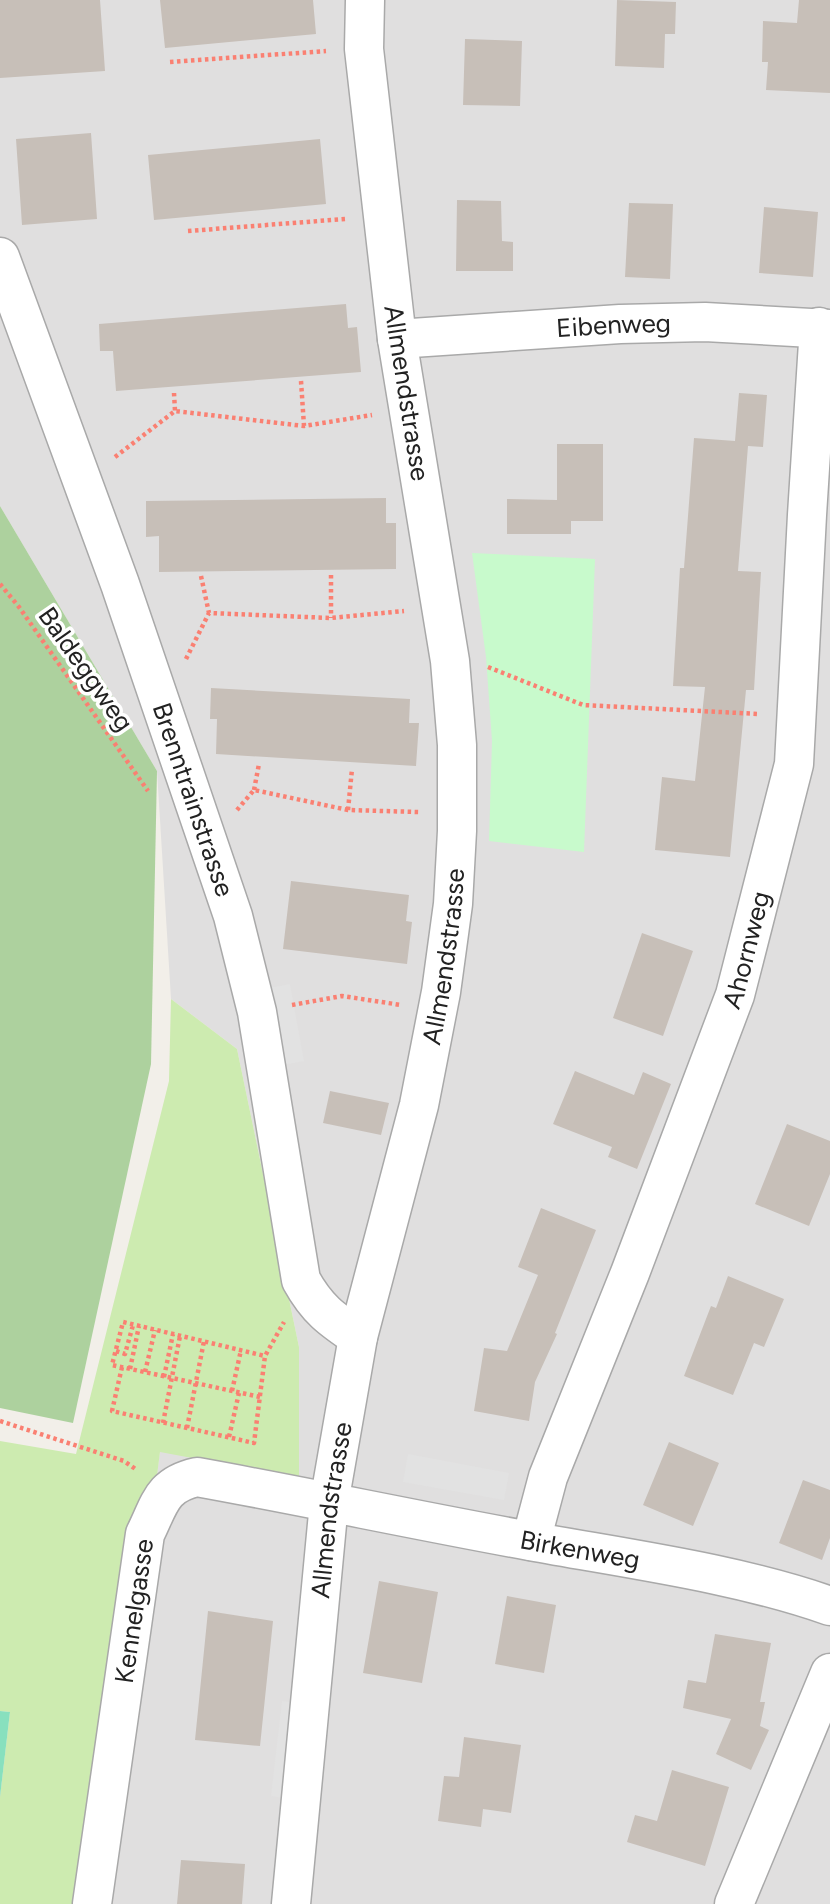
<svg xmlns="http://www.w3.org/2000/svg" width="830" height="1904" viewBox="0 0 830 1904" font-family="Figtree,sans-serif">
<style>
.residential{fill:#e0dfdf}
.grass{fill:#cdebb0}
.forest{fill:#add19e}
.park{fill:#c8facc}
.pitch{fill:#88e0be}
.parking{fill:#e2e2e2}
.building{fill:#c7bfb8}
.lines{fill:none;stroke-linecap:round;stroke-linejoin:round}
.minor-casing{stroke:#a9a9a9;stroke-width:41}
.path{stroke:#fa8072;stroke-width:4.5;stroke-dasharray:3.5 3.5;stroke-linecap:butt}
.minor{stroke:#fff;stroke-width:38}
.labels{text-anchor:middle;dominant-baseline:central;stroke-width:7;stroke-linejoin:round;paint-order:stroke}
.street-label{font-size:26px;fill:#222;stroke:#fff}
</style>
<rect width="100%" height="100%" fill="#f2efe9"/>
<!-- residential -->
<path class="residential" d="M 0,0 L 830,0 L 830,1904 L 103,1904 L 160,1451 L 299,1478 L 299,1347 L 237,1049 L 171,999 L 157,771 L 0,506 Z"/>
<!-- grass -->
<path class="grass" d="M 171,999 L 237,1049 L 299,1347 L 299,1478 L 160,1452 L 103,1904 L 0,1904 L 0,1797 L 10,1712 L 0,1711 L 0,1441 L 76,1454 L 169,1081 Z"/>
<!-- forest -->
<path class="forest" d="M 0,506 L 157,771 L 151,1064 L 73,1423 L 0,1408 Z"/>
<!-- park -->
<path class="park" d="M 472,553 L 595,559 L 584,852 L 489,841 L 492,741 L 486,657 Z"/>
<!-- pitch -->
<path class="pitch" d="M 0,1711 L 10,1712 L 0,1797 Z"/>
<!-- parking -->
<path class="parking" d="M 290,984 L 304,1061 L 278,1066 L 264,989 Z
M 408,1454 L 509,1473 L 504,1500 L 403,1482 Z
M 282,1701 L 295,1703 L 285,1798 L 271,1796 Z"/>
<!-- building -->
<path class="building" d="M 0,0 L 100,0 L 105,71 L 0,78 Z
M 160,0 L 313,0 L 316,34 L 165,48 Z
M 617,0 L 676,2 L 675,34 L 665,34 L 664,68 L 615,66 Z
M 799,0 L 830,0 L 830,93 L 766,90 L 768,62 L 762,62 L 763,21 L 797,23 Z
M 465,39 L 522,41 L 520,106 L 463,105 Z
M 91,133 L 97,219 L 22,225 L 16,139 Z
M 320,139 L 326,204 L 154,220 L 148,155 Z
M 457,200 L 501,201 L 502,241 L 513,242 L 513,271 L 456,271 Z
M 629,203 L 673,204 L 670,279 L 625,277 Z
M 764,207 L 818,212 L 813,277 L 759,273 Z
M 346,304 L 348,328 L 357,327 L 361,372 L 116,391 L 113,351 L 100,351 L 99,324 Z
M 739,393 L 767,395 L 763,447 L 748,446 L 738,571 L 761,572 L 754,690 L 746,690 L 730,857 L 655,850 L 662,777 L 695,781 L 705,687 L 673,686 L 680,568 L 684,568 L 694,438 L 735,441 Z
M 557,444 L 603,444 L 603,521 L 571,521 L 571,534 L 507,534 L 507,499 L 557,500 Z
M 386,498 L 386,523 L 396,523 L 396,569 L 159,572 L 159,536 L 146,537 L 146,501 Z
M 211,688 L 410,699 L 409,723 L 419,723 L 416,766 L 216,754 L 217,719 L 210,719 Z
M 291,881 L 409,895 L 406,921 L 412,922 L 407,964 L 283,949 Z
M 642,933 L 693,951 L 663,1036 L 613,1018 Z
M 575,1071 L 634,1095 L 643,1072 L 671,1084 L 637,1169 L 608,1157 L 612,1147 L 553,1124 Z
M 330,1091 L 389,1103 L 381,1135 L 323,1123 Z
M 787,1124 L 830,1141 L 830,1174 L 809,1226 L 755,1204 Z
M 541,1208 L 596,1230 L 555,1333 L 557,1334 L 535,1382 L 529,1421 L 474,1411 L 484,1348 L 507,1351 L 538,1275 L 518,1267 Z
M 728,1276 L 784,1299 L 764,1347 L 754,1343 L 733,1395 L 684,1376 L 711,1306 L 716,1308 Z
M 669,1442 L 719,1463 L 693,1526 L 643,1505 Z
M 803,1480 L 830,1490 L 830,1538 L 822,1560 L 779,1543 Z
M 379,1581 L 438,1592 L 422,1683 L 363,1673 Z
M 507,1596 L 556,1605 L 544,1673 L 495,1664 Z
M 208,1611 L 273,1621 L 260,1746 L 195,1740 Z
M 715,1634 L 771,1643 L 760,1702 L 765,1702 L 760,1726 L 769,1730 L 751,1770 L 716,1754 L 731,1719 L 683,1708 L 688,1680 L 706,1683 Z
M 464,1737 L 521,1745 L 511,1813 L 483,1809 L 481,1827 L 438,1821 L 444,1776 L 459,1777 Z
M 672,1770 L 729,1787 L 705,1866 L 627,1842 L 635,1815 L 657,1821 Z
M 181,1860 L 245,1864 L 242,1904 L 177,1904 Z"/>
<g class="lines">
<defs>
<g id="minor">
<path id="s1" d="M 0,257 L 120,584 L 233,916 L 257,1012 L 301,1280 C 317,1309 331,1319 358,1337"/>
<path id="s2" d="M 397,339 L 620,324 L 705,322 L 830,329"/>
<path id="s3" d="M 531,1541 L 548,1477 L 630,1273 L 735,995 L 794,764 L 807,515 L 819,327"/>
<path id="s4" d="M 92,1904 L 145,1534 C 160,1504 161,1485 197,1477 C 308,1497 419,1521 530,1541 C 628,1559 736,1573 830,1606"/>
<path id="s5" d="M 291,1904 L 329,1503 L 358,1337 L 419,1105 L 441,992 L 453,904 L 457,831 L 457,745 L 450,661 L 397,339 L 364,49 L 365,0"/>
<path d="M 734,1904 L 830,1673"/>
</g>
</defs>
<!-- minor casing -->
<use href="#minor" class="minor-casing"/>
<!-- path -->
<path class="path" d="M 170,62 L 326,51
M 188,231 L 345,219
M 301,381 L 304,426
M 174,393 L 175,411
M 115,457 L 175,411 L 304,426 L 372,415
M 331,575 L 331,618
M 201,576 L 209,613
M 0,584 L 19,607 L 148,791
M 186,659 L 209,613 L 331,618 L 404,611
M 488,667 L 583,705 L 759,714
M 254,790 L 259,764
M 237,810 L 254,790 L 348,810 L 419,812
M 348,810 L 352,769
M 292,1005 L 342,996 L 401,1005
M 116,1351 L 125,1354 L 133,1325
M 122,1367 L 112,1411 L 254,1443 L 265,1356 L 284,1322
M 130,1369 L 139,1326
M 145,1372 L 155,1330
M 164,1377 L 173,1334
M 232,1391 L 241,1350
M 260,1397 L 112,1365 L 123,1322 L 265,1356
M 0,1421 L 124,1461 L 137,1470
M 163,1423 L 180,1336
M 187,1428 L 204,1341
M 229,1437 L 239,1393"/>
<!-- minor -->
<use href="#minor" class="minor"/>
</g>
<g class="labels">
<!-- street labels -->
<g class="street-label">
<text stroke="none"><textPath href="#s2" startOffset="217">Eibenweg</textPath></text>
<text transform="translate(407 393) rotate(81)">Allmendstrasse</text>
<text transform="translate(86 669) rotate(55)">Baldeggweg</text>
<text stroke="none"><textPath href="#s1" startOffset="576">Brenntrainstrasse</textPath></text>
<text stroke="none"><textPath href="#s3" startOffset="630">Ahornweg</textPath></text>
<text stroke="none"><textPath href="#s5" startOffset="962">Allmendstrasse</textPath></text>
<text stroke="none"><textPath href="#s5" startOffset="396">Allmendstrasse</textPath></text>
<text stroke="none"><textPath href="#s4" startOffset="845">Birkenweg</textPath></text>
<text stroke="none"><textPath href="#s4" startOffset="296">Kennelgasse</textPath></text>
</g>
</g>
</svg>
